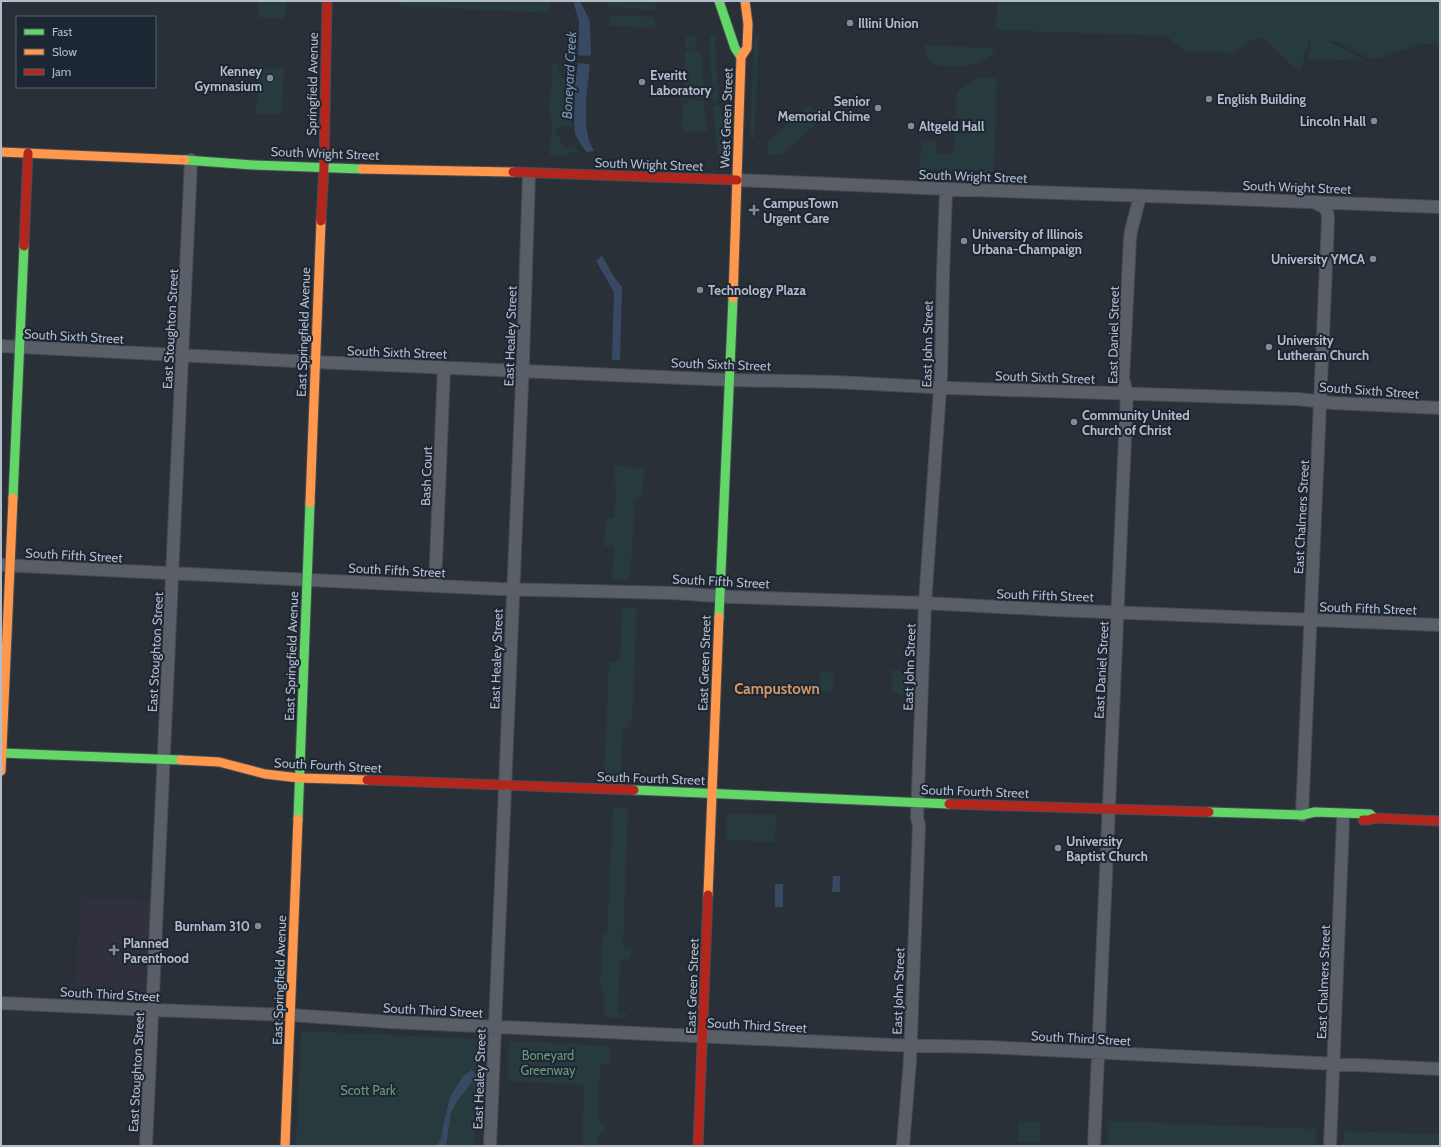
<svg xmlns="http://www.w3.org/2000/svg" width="1441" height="1147" viewBox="0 0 1441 1147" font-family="Cabin,sans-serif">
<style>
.medical{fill:#31303e}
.green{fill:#273a3e}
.water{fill:#384963}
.pier{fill:#2a3038}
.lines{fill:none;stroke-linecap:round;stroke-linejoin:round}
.street-casing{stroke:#484c53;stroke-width:14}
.fast-casing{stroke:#484c53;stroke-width:11}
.slow-casing{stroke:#484c53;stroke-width:11}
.jam-casing{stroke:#484c53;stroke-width:11}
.street{stroke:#5a5e66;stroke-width:12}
.fast{stroke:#63d668;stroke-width:9}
.slow{stroke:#ff974d;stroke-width:9}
.jam{stroke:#b3261e;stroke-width:9}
.poi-dot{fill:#848b96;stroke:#1d2633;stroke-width:1.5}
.labels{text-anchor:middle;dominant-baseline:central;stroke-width:4;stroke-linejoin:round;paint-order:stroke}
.poi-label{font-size:13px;font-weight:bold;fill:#b4bcc9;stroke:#1d2633;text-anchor:start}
.street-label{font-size:13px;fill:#b4bcc9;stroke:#1d2633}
.park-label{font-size:13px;fill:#6b9a76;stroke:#1d2633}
.water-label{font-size:14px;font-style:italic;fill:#7c92b1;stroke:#1d2633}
.quarter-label{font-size:15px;font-weight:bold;fill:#d59563;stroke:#1d2633}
</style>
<rect width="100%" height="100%" fill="#2a3038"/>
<!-- medical -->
<path class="medical" d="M 80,897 L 153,901 L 147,999 L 144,1003 L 75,999 Z"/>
<!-- green -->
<path class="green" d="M 259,1 L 286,1 L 285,19 L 259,18 Z
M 401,1 L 550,1 L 549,13 L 401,6 Z
M 608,1 L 656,1 L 655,10 L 608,7 Z
M 997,1 L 1440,1 L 1440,44 L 1417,44 L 1416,46 L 1376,59 L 1369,58 L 1341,44 L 1340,41 L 1327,41 L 1367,61 L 1307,59 L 1312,41 L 1309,40 L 1300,73 L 1268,42 L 1268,39 L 1253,39 L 1233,53 L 1184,51 L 1167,36 L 996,30 Z
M 610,15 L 655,17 L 655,28 L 609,26 Z
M 709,35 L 715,35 L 718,101 L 713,102 Z
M 687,36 L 695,37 L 696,39 L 695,49 L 685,48 L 685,40 Z
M 754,36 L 759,36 L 754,139 L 750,139 Z
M 925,45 L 991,48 L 995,51 C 981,66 963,68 943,66 C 938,65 932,65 928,60 C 925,56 925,50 925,45 Z
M 685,50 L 701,52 L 704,90 L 701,93 L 687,93 L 687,89 L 684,88 Z
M 557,64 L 558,73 C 564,79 566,80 574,78 L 570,117 L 573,128 L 560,126 L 555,132 L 556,135 L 559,135 L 564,149 L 568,149 L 572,146 L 576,147 L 579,153 L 569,152 L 569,156 L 551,155 L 549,153 L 552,128 L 549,107 L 552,77 L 551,65 Z
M 258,67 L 284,68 L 282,115 L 256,114 Z
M 977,77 L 997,78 L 994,172 L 920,169 L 921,139 L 937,140 L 936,153 L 954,154 L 956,96 L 958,91 Z
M 687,99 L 699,100 L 704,102 L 707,130 L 706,132 L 682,131 L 683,103 L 687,103 Z
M 719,105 C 726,123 729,140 723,159 L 718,159 L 713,106 Z
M 810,105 L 822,119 L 781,155 L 768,155 L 768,141 Z
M 615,466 L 644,468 L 642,496 L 635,500 L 630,580 L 612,579 L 614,547 L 604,546 L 606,518 L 614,518 L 616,488 L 614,479 Z
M 622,607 L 637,608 L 632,722 L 629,721 L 628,728 L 622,728 L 621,781 L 608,780 L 604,773 L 609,662 L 620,662 Z
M 892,670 L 907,671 L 907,694 L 892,693 Z
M 820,672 L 834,673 L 832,693 L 818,692 Z
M 613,807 L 628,808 L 623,948 L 631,949 L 631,959 L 620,959 L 618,1013 L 627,1014 L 627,1018 L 604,1017 L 604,997 L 600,986 L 603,934 L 607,934 Z
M 727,813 L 776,815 L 775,842 L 727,840 Z
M 301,1031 L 481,1039 L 480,1063 L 483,1071 L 483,1085 L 476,1097 L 474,1146 L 296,1146 Z
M 509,1041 L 611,1046 L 610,1063 L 600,1066 L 598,1121 L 605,1126 L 605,1132 L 598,1135 L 597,1146 L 582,1146 L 584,1085 L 507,1081 Z
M 1019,1121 L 1040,1122 L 1040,1143 L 1018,1142 Z
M 1109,1121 L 1316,1129 L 1316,1146 L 1107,1146 Z
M 1344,1131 L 1440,1134 L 1440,1146 L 1343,1146 Z"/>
<!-- water -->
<path class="water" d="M 573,1 L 580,1 L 589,19 L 590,25 L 591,53 L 586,101 L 586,127 L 589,141 L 594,151 L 591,151 L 587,153 L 580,143 L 575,134 L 574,124 L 575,83 L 578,65 L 579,21 Z
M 602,256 L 614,277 L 622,287 L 620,360 L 612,360 L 614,292 L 596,261 Z
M 833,876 L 840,876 L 840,892 L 832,892 Z
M 775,884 L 783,884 L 783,907 L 775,907 Z
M 472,1070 L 480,1079 L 475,1083 L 472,1082 L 458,1100 L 451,1113 L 446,1146 L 437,1146 L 441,1138 L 444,1122 L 450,1097 L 464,1075 Z"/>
<!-- pier -->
<path class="pier" d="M 576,55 L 592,56 L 591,64 L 576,63 Z"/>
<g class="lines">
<defs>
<path id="street" d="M 737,180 L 972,190 L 1208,198 L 1440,207
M 1,346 L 315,362 L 730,380 L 836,382 L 950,388 L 1297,399 L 1334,403 L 1440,408
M 1,565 L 499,589 L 673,593 L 733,597 L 925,603 L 1056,610 L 1440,625
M 435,586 L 444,368
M 1302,815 L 1328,220 C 1328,210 1325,206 1315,203
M 1,1003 L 153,1010 L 290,1015 L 391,1022 L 892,1045 L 987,1047 L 1440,1069
M 146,1146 L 191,160
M 490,1146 L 523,359 L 529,174
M 903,1146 L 910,1060 L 919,825 L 917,818 L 925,603 L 941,375 L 943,274 L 946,189
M 1094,1146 L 1127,393 L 1123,379 L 1130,239 L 1131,231 L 1140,196
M 1330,1146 L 1343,820"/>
<path id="fast" d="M 719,1 L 735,48 L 741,57
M 185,160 L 253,165 L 362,169
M 13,498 L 24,246
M 719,617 L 733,298
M 1,753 L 181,760
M 634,790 L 949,804
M 1209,812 L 1302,815 L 1315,812 L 1370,814 L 1374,818
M 298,819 L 310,503"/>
<path id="slow" d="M 1,152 L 185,160
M 362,169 L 513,172
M 733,298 L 741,57 L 747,48 L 748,24 L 745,1
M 310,503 L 321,221
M 181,760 L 219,762 L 265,774 L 299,778 L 367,780
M 1,771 L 13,498
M 708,895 L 719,617
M 285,1146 L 298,819"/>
<path id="jam" d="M 513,172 L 737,180
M 321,221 L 324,167 L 327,1
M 24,246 L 28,153
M 367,780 L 634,790
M 949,804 L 1209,812
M 1363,820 L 1369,820 L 1374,818 L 1440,821
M 698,1146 L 708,895"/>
</defs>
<!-- street casing -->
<use href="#street" class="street-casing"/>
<!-- fast casing -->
<use href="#fast" class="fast-casing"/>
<!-- slow casing -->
<use href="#slow" class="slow-casing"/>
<!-- jam casing -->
<use href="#jam" class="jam-casing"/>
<!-- street -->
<use href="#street" class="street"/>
<!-- fast -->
<use href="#fast" class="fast"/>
<!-- slow -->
<use href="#slow" class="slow"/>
<!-- jam -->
<use href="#jam" class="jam"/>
</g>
<!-- markers -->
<g class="poi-dot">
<circle cx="850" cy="23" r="4"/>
<circle cx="270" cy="78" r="4"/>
<circle cx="642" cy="82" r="4"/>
<circle cx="1209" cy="99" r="4"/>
<circle cx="878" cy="108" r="4"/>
<circle cx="1374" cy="121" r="4"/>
<circle cx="911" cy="126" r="4"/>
<path d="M752 204h4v4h4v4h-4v4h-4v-4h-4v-4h4z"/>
<circle cx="964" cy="241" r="4"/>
<circle cx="1373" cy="259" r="4"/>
<circle cx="700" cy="290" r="4"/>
<circle cx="1269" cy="347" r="4"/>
<circle cx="1074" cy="422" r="4"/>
<circle cx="1058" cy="848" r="4"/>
<circle cx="258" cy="926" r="4"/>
<path d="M112 944h4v4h4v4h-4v4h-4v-4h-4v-4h4z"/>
</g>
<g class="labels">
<!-- poi labels -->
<g class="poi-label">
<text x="858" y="23">Illini Union</text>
<text x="262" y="71" text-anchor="end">Kenney<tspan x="262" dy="15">Gymnasium</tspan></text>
<text x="650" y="75">Everitt<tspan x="650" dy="15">Laboratory</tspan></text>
<text x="1217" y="99">English Building</text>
<text x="870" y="101" text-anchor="end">Senior<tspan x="870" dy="15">Memorial Chime</tspan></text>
<text x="1366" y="121" text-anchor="end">Lincoln Hall</text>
<text x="919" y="126">Altgeld Hall</text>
<text x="763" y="203">CampusTown<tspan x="763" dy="15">Urgent Care</tspan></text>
<text x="972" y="234">University of Illinois<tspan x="972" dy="15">Urbana-Champaign</tspan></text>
<text x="1365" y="259" text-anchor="end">University YMCA</text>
<text x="708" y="290">Technology Plaza</text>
<text x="1277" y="340">University<tspan x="1277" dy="15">Lutheran Church</tspan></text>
<text x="1082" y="415">Community United<tspan x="1082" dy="15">Church of Christ</tspan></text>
<text x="1066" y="841">University<tspan x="1066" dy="15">Baptist Church</tspan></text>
<text x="250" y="926" text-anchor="end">Burnham 310</text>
<text x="123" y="943">Planned<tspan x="123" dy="15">Parenthood</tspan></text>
</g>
<!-- street labels -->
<g class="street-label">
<text transform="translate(312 84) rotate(-89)">Springfield Avenue</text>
<text transform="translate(726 118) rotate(-88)">West Green Street</text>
<text transform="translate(325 153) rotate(2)">South Wright Street</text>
<text transform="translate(649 164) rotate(2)">South Wright Street</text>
<text transform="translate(973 176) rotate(2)">South Wright Street</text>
<text transform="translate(1297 187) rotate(2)">South Wright Street</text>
<text transform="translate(170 329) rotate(-87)">East Stoughton Street</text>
<text transform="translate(303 332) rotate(-88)">East Springfield Avenue</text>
<text transform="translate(1113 335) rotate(-89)">East Daniel Street</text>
<text transform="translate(74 336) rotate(3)">South Sixth Street</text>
<text transform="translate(510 336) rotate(-88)">East Healey Street</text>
<text transform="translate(927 344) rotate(-89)">East John Street</text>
<text transform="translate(397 352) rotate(2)">South Sixth Street</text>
<text transform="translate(721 364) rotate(2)">South Sixth Street</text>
<text transform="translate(1045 377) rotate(2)">South Sixth Street</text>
<text transform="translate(1369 390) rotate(4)">South Sixth Street</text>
<text transform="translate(426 476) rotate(-88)">Bash Court</text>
<text transform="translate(1301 517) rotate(-87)">East Chalmers Street</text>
<text transform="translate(74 555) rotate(3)">South Fifth Street</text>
<text transform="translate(397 570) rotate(3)">South Fifth Street</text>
<text transform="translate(721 581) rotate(3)">South Fifth Street</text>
<text transform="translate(1045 595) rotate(2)">South Fifth Street</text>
<text transform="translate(1368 608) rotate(2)">South Fifth Street</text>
<text transform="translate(155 652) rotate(-87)">East Stoughton Street</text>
<text transform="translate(291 656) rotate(-88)">East Springfield Avenue</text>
<text transform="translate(496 659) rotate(-88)">East Healey Street</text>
<text transform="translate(704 663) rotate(-88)">East Green Street</text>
<text transform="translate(909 667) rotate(-88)">East John Street</text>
<text transform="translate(1101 670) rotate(-87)">East Daniel Street</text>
<text transform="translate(328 765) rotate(3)">South Fourth Street</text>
<text transform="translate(651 778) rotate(2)">South Fourth Street</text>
<text transform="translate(975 791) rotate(2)">South Fourth Street</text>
<text transform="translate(279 980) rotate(-88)">East Springfield Avenue</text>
<text transform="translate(1323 982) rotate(-88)">East Chalmers Street</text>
<text transform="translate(692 986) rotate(-88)">East Green Street</text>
<text transform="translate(898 991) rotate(-88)">East John Street</text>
<text transform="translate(110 994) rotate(3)">South Third Street</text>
<text transform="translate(433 1010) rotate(3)">South Third Street</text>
<text transform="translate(757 1025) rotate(3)">South Third Street</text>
<text transform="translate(1081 1038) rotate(3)">South Third Street</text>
<text transform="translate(136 1072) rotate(-87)">East Stoughton Street</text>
<text transform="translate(479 1079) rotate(-88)">East Healey Street</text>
</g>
<!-- park labels -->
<g class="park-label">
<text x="548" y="1055">Boneyard<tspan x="548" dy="15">Greenway</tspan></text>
<text x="368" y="1090">Scott Park</text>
</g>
<!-- water labels -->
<g class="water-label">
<text transform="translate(569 75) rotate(-87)">Boneyard Creek</text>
</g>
<!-- quarter labels -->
<g class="quarter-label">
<text x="777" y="689">Campustown</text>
</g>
</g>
<!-- border -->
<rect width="1441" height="1147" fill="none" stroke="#b4bcc9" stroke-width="4"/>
<!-- legend -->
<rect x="16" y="16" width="140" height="72" fill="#1d2633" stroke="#59626f"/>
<rect x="24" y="29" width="20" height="6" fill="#63d668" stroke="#59626f"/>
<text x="52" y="36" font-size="12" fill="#b4bcc9">Fast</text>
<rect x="24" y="49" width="20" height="6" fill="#ff974d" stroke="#59626f"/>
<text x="52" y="56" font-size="12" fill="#b4bcc9">Slow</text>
<rect x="24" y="69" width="20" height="6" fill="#b3261e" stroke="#59626f"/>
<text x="52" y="76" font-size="12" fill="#b4bcc9">Jam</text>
</svg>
